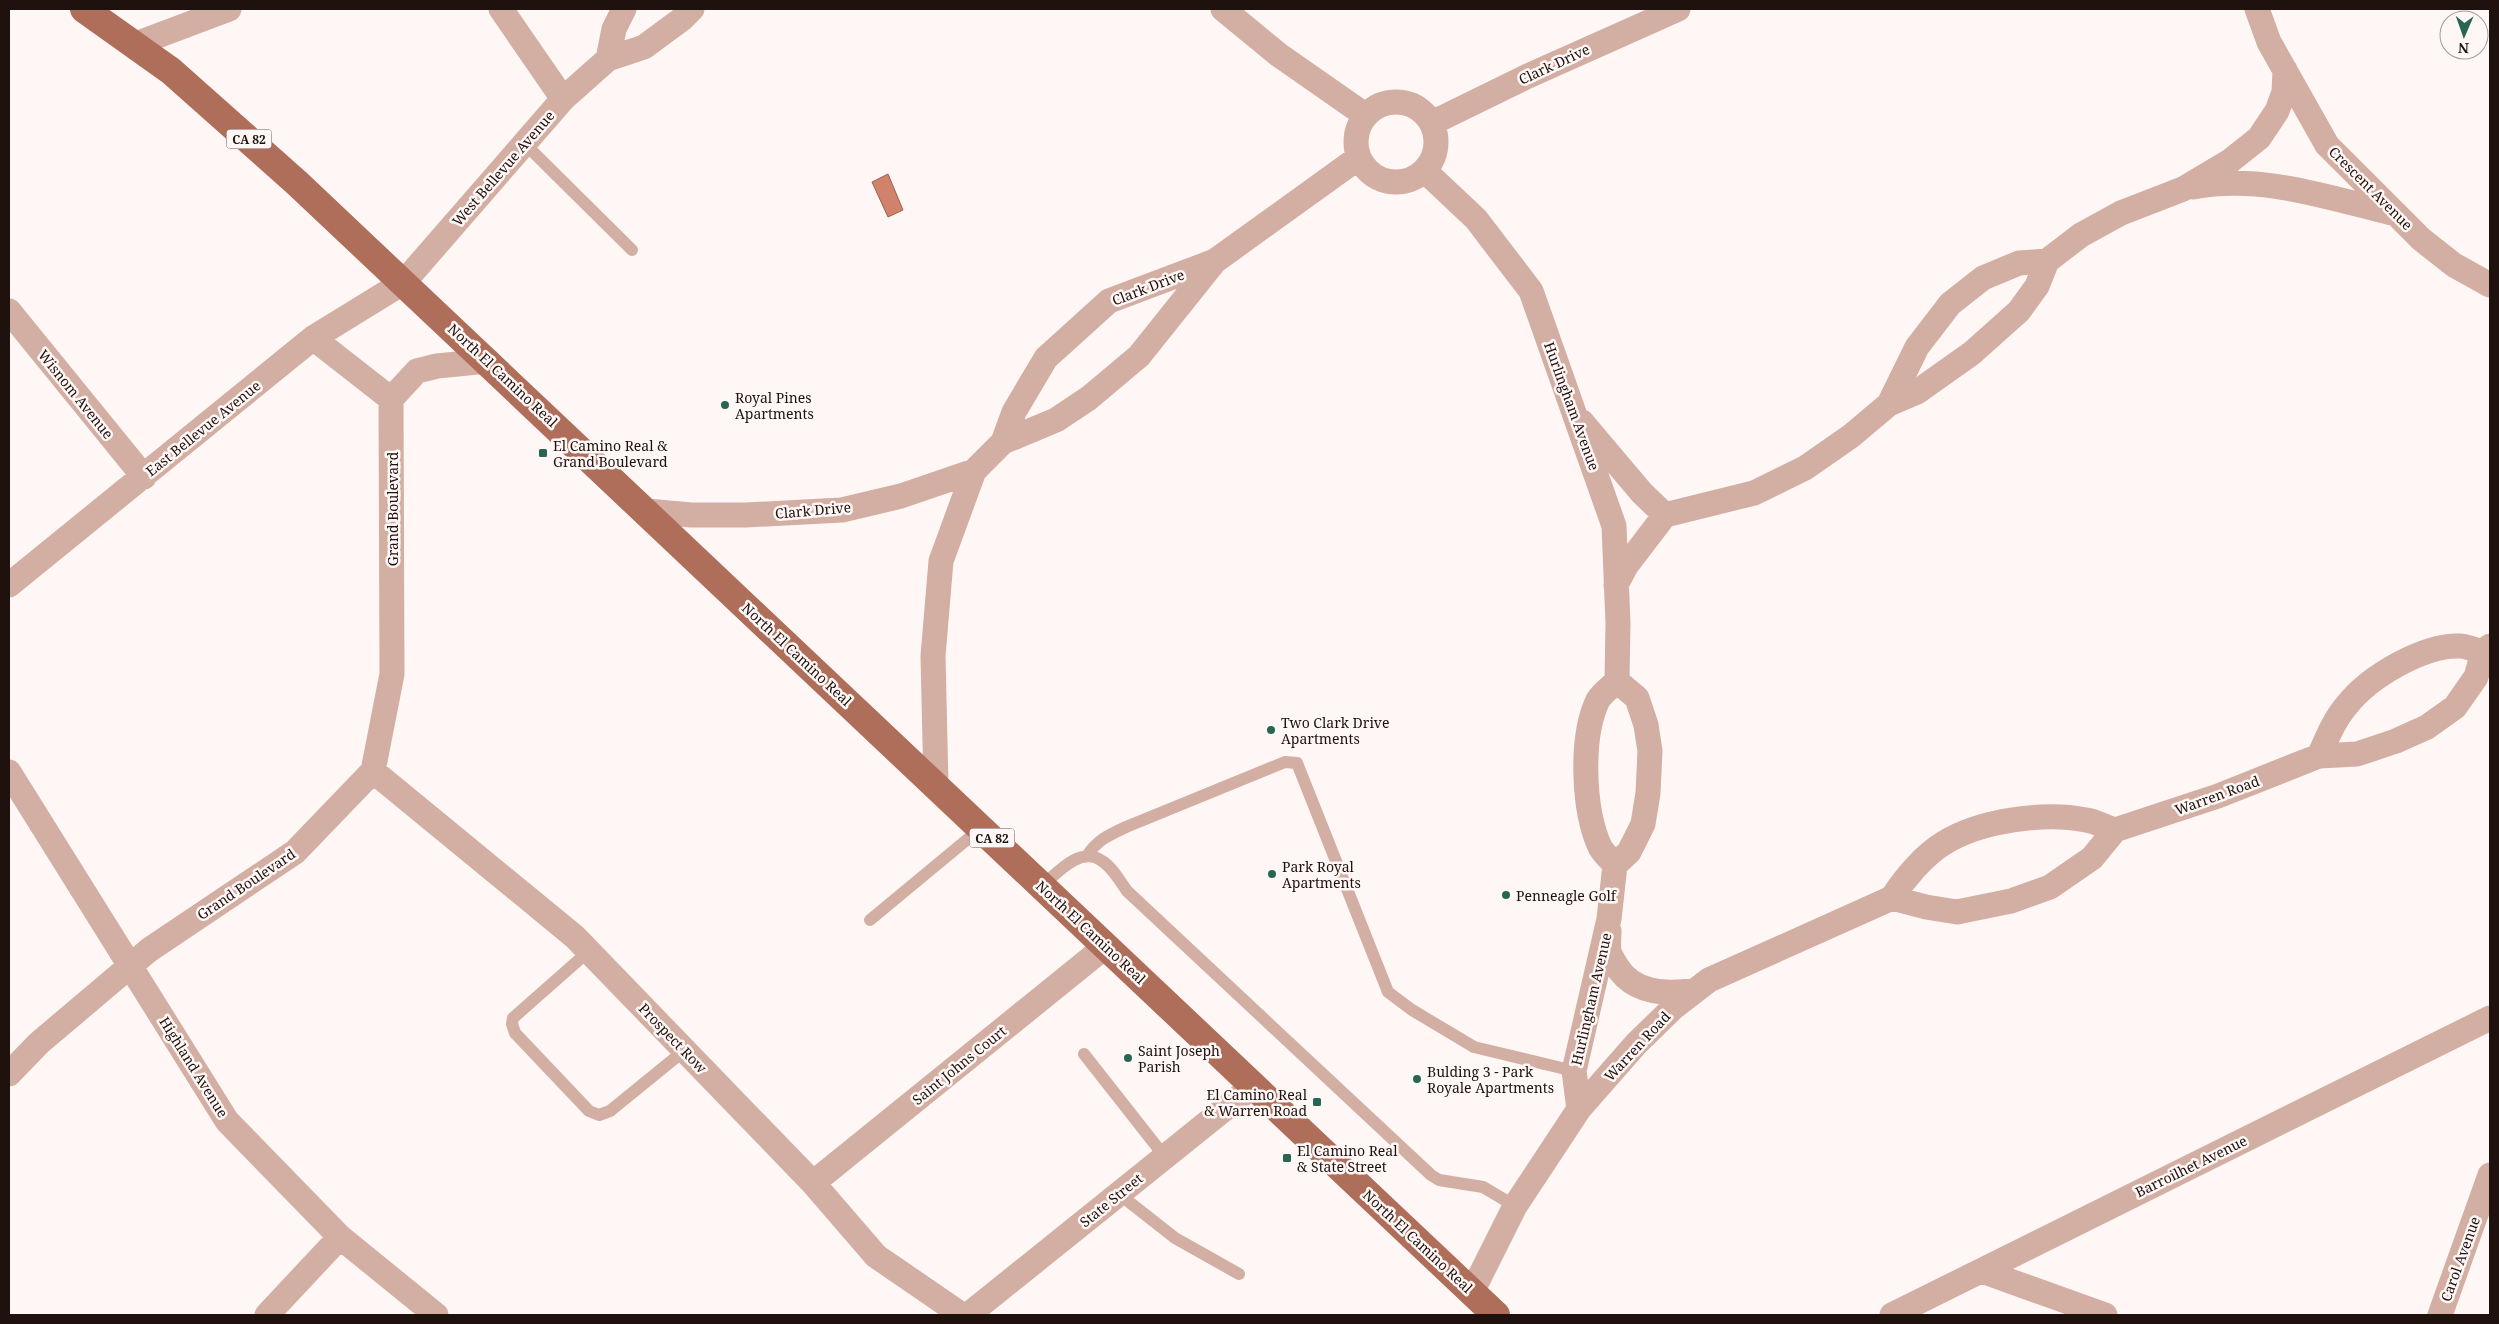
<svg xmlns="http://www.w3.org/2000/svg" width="2499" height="1324" viewBox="0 0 2499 1324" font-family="'Noto Serif',serif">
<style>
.water{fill:#d1826a;stroke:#9b604e}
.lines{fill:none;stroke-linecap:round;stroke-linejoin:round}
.service{stroke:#d3aea3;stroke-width:12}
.minor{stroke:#d3aea3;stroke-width:25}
.primary{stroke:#af6e5a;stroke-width:28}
.poi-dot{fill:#276652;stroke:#fff7f5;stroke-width:2}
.labels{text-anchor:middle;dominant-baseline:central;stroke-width:5;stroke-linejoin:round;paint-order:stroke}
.shield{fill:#fff7f5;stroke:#625653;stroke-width:1}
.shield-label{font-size:12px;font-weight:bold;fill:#1e110e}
.street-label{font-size:14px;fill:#1e110e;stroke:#fff7f5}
.poi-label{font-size:14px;fill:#1e110e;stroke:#fff7f5;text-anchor:start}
</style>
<rect width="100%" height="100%" fill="#fff7f5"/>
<!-- water -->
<path class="water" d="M 888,174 L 903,210 L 888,217 L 872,182 Z"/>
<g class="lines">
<!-- service -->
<path class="service" d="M 524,143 L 632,250
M 1087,856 C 1097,840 1109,835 1126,827 L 1285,762 L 1297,763 L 1388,992 L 1412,1010 L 1474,1047 L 1574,1071
M 1042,886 C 1057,873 1081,845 1102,861 C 1112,867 1120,881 1127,891 L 1431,1175 L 1439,1180 L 1483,1187 L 1515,1206
M 870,920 L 981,828
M 589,951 L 513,1018 L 512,1024 L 515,1033 L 589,1111 L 599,1115 L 610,1111 L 685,1050
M 1084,1054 L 1165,1157
M 1119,1194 L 1175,1238 L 1239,1274"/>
<!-- minor -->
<path class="minor" d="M 501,9 L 563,99
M 1223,9 L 1279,55 L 1365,115
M 2257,9 L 2269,42 L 2327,145 L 2421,239 L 2454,265 L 2490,285
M 136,44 L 229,9
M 608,59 L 614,29 L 624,9
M1356 142a40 40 0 1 1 80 0a40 40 0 1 1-80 0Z
M 1432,123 L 1528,76 L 1678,9
M 1425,171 L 1476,219 L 1531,291 L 1614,526 L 1618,623 L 1617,681 C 1611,687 1602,693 1598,700 C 1580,737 1583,810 1600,847 C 1604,854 1610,859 1615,865
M 2193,187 C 2263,174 2329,198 2396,214
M 9,311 L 144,477
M 391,399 L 417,371 L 437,366 L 488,361
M 1889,404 L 1917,347 L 1950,304 L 1983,278 L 2019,263 L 2047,261
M 1582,422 L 1642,493 L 1665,515
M 1003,442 L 1014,412 L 1046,358 L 1109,301 L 1215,261 L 1358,158
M 646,511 L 691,515 L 746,515 L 842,510 L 901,496 L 974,471
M 9,585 L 313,338 L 404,282 L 563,99 L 608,59 L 644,47 L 682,19 L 692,9
M 1616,585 L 1626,566 L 1665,515 L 1754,493 L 1805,468 L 1851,436 L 1889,404 L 1917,392 L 1972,353 L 2019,311 L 2037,286 L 2047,261 L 2081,235 L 2121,213 L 2183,189 L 2230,161 L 2259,138 L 2277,111 L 2284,92 L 2285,70
M 2319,756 C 2327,738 2334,720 2347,705 C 2369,677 2424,644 2461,646 C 2468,647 2476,650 2483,652
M 373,771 L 575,937 L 813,1183 L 876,1256 L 962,1315
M 9,772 L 227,1121 L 340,1237 L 436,1315
M 936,785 L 933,656 L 941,561 L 974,471 L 1003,442 L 1056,420 L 1089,398 L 1139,356 L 1215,261
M 1892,898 L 1926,907 L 1957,912 L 2011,901 L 2050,887 L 2092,858 L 2115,830 L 2218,796 L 2319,756 L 2357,754 L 2396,741 L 2427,727 L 2455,707 L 2476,677 L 2483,652 L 2490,646
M 1609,931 C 1609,938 1608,945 1609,951 C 1610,956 1614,961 1616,965 C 1633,994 1666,995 1696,990
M 9,1074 L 39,1043 L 149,950 L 295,852 L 373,771 L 392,674 L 391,399 L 313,338
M 1579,1109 L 1574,1071 L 1609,919 L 1615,865 L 1629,852 L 1643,824 L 1648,793 L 1650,751 L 1646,725 L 1637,698 L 1617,681
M 813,1183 L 1106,946
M 1982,1271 L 2105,1315
M 1472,1292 L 1515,1206 L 1579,1109 L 1636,1044 L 1674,1007 L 1709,980 L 1892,898 C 1904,879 1924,855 1944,843 C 1981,820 2044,812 2086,820 C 2095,821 2105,827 2115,830
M 267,1315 L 340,1237
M 968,1315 L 1253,1086
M 1892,1315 L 2490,1018
M 2440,1315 L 2490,1175"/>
<!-- primary -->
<path class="primary" d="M 84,9 L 171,71 L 297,183 L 1496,1315"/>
</g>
<!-- markers -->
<g class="poi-dot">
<circle cx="725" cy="405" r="5"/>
<rect x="538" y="448" width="10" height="10" rx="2.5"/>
<circle cx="1271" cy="730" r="5"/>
<circle cx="1272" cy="874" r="5"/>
<circle cx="1506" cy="895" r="5"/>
<circle cx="1128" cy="1058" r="5"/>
<circle cx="1417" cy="1079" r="5"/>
<rect x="1312" y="1097" width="10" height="10" rx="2.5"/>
<rect x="1282" y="1153" width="10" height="10" rx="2.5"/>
</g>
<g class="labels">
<!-- shield labels -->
<g class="shield">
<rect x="226.5" y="129.5" width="45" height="19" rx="4"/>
<rect x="969.5" y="828.5" width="45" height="19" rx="4"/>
</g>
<g class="shield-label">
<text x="249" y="139">CA 82</text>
<text x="992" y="838">CA 82</text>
</g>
<!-- street labels -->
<g class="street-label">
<text transform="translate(1554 64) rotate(-25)">Clark Drive</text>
<text transform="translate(503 168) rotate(-49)">West Bellevue Avenue</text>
<text transform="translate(2371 188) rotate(45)">Crescent Avenue</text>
<text transform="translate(1148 287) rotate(-21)">Clark Drive</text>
<text transform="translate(503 375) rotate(43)">North El Camino Real</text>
<text transform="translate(76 394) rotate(51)">Wisnom Avenue</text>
<text transform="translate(1572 406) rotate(70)">Hurlingham Avenue</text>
<text transform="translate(203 428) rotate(-39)">East Bellevue Avenue</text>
<text transform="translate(392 509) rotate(-90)">Grand Boulevard</text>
<text transform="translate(813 510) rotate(-5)">Clark Drive</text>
<text transform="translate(797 654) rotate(43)">North El Camino Real</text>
<text transform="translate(2217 795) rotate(-20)">Warren Road</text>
<text transform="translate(246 884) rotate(-34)">Grand Boulevard</text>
<text transform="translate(1091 932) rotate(43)">North El Camino Real</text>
<text transform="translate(1591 999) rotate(-77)">Hurlingham Avenue</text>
<text transform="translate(673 1038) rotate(46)">Prospect Row</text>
<text transform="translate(1637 1046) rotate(-47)">Warren Road</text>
<text transform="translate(959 1065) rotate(-39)">Saint Johns Court</text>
<text transform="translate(194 1067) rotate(58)">Highland Avenue</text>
<text transform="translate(2191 1166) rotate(-26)">Barroilhet Avenue</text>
<text transform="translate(1111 1200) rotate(-39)">State Street</text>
<text transform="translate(1418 1241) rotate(43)">North El Camino Real</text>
<text transform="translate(2460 1259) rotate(-70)">Carol Avenue</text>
</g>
<!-- poi labels -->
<g class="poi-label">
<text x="735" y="397">Royal Pines<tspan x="735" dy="16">Apartments</tspan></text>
<text x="553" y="445">El Camino Real &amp;<tspan x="553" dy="16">Grand Boulevard</tspan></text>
<text x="1281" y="722">Two Clark Drive<tspan x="1281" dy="16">Apartments</tspan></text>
<text x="1282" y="866">Park Royal<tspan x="1282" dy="16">Apartments</tspan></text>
<text x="1516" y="895">Penneagle Golf</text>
<text x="1138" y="1050">Saint Joseph<tspan x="1138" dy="16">Parish</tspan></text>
<text x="1427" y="1071">Bulding 3 - Park<tspan x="1427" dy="16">Royale Apartments</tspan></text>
<text x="1307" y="1094" text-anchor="end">El Camino Real<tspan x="1307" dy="16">&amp; Warren Road</tspan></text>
<text x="1297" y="1150">El Camino Real<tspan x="1297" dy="16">&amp; State Street</tspan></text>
</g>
</g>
<!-- border -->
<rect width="2499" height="1324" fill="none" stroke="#1e110e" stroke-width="20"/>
<!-- north arrow -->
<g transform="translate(2464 35) rotate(182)"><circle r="24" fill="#fff7f5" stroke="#a59b99"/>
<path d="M0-4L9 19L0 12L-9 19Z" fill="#276652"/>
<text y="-8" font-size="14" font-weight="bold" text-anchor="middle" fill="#1e110e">N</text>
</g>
</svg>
